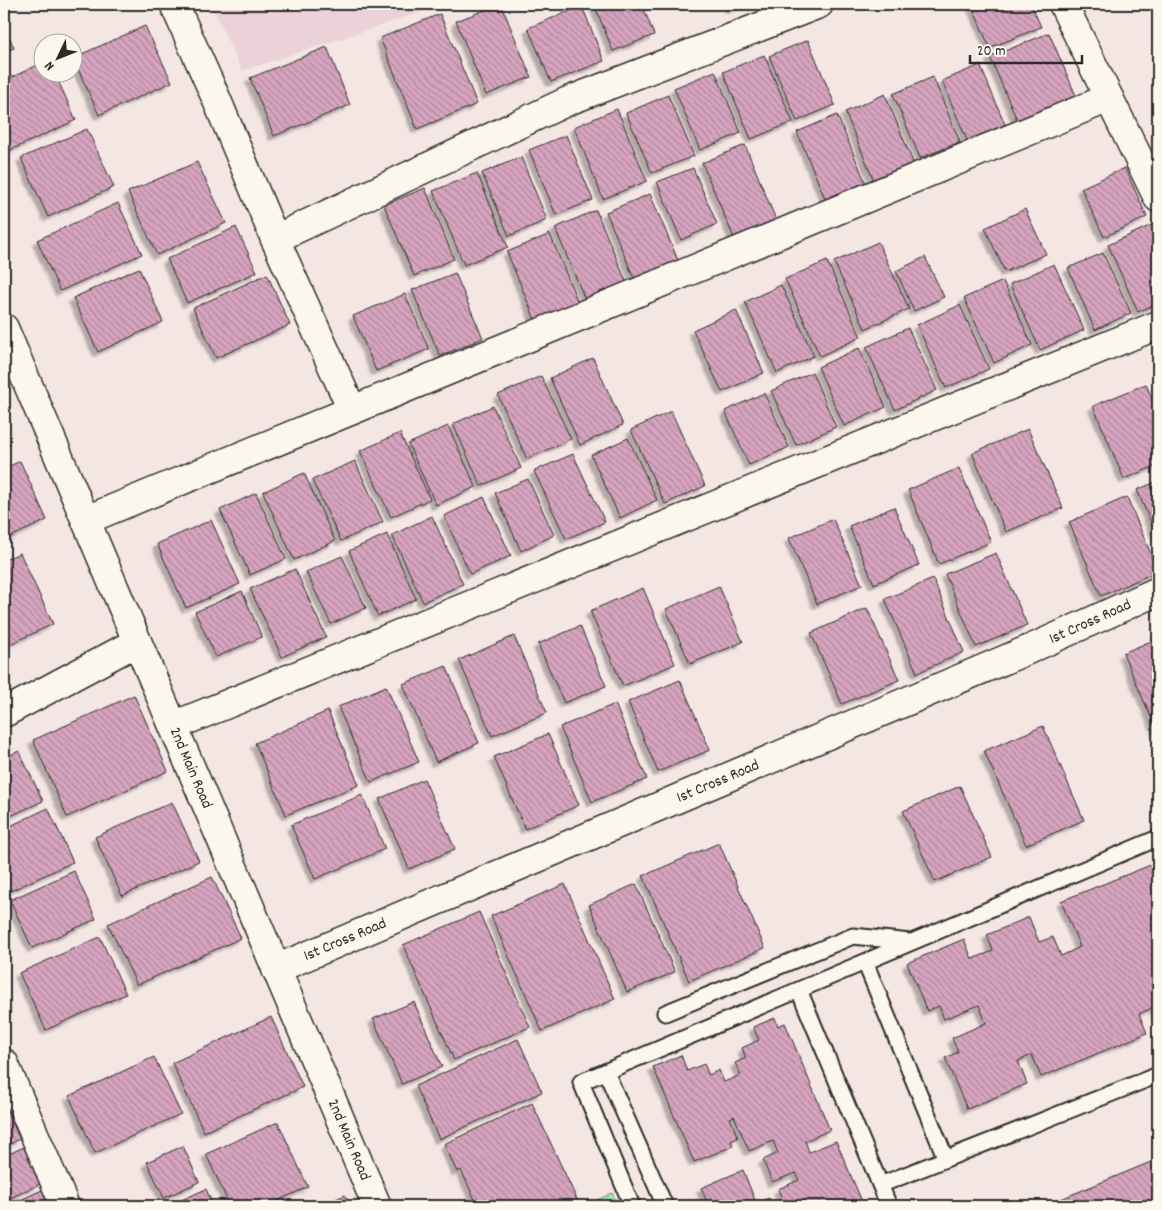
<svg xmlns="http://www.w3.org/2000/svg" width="1162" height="1210" viewBox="0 0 1162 1210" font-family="Dekko,sans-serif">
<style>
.built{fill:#ebd2d8}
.park{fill:url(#park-dots);stroke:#668a70}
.building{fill:url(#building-back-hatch);stroke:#2b2b2b;filter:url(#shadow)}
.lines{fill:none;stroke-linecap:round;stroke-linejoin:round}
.service-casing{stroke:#2b2b2b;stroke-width:19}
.minor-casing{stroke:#2b2b2b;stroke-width:31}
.service{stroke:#fbf7ec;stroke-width:15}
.minor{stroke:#fbf7ec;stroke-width:28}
.labels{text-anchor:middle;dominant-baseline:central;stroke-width:4;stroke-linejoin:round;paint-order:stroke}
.street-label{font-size:16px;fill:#2b2b2b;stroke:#fbf7ec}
</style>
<defs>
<pattern id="park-dots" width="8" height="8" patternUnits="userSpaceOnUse" patternTransform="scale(1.25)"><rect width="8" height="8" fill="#a2e9b6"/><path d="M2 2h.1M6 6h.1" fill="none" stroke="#8cc89d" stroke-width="1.8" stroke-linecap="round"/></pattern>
<pattern id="building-back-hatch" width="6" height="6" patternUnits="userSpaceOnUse" patternTransform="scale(1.25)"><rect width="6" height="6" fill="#d7a4c0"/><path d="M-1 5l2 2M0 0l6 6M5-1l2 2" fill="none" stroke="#af869c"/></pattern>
<filter id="shadow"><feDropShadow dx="-4.5" dy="4.5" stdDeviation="1" flood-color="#0004"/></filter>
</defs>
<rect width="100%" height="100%" fill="#f4e6e3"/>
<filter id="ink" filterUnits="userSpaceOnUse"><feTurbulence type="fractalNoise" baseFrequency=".02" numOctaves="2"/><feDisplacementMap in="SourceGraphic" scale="10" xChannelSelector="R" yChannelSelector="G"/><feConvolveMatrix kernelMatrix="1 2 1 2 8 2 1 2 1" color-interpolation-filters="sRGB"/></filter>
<g filter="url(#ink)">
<!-- built -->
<path class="built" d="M 211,4 L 446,4 L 242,71 Z"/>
<!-- park -->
<path class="park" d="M 612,1193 L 618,1206 L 584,1206 Z"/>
<!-- building -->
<path class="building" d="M 501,4 L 531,77 L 486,95 L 456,21 Z
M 594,4 L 642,4 L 654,35 L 613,51 Z
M 729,4 L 744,4 L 731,9 Z
M 971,4 L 1031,4 L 1041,27 L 990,48 Z
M 582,6 L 604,61 L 551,82 L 528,28 Z
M 440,14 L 477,104 L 417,129 L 380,38 Z
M 4,25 L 14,48 L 4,52 Z
M 145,26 L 172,82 L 99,115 L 73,58 Z
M 1049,33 L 1077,98 L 1018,122 L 990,57 Z
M 808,40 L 835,105 L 797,121 L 769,56 Z
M 327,47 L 350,105 L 274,136 L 250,78 Z
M 764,55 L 793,122 L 751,139 L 723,72 Z
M 42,63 L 42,72 L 54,72 L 76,120 L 4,153 L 4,81 Z
M 980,65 L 1007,129 L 969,145 L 942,81 Z
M 715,71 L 741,133 L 700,150 L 674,88 Z
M 933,77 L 960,142 L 920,158 L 893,94 Z
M 885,94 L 915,167 L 875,183 L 845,112 Z
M 668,95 L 694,156 L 652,173 L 626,113 Z
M 617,109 L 647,181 L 603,199 L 574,127 Z
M 837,115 L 867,186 L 827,203 L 797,132 Z
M 87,129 L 114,187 L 48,217 L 21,158 Z
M 566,135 L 593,200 L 556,215 L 529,150 Z
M 745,145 L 776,220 L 734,238 L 702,163 Z
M 521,157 L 547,220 L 509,236 L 482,173 Z
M 197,162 L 226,223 L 157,255 L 128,192 Z
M 693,168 L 717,224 L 681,240 L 657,182 Z
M 1125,168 L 1147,217 L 1104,237 L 1081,188 Z
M 477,173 L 508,247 L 464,265 L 433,191 Z
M 425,188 L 454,259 L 414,276 L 384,205 Z
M 650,194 L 680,265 L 636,283 L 606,212 Z
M 118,203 L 142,254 L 60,291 L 37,240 Z
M 1025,209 L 1046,254 L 1005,272 L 985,228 Z
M 596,210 L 628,286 L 587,304 L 555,228 Z
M 1158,222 L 1158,303 L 1138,312 L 1108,245 Z
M 236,227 L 257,272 L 187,303 L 167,259 Z
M 550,234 L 579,305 L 536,322 L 507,252 Z
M 878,242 L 909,309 L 865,329 L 834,262 Z
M 1103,253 L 1131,313 L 1095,330 L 1068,268 Z
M 925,257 L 944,297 L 914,311 L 896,271 Z
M 827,261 L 861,337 L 820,356 L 785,279 Z
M 1054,264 L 1084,330 L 1040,350 L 1010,284 Z
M 139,268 L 163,322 L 98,352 L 73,298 Z
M 455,273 L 483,338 L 440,356 L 412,290 Z
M 267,274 L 290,325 L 216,358 L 193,308 Z
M 1003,281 L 1032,345 L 994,363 L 964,298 Z
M 781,285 L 814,356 L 777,373 L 745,302 Z
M 405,294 L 429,349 L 376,371 L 353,316 Z
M 960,305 L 989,369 L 946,388 L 917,325 Z
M 736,310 L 764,373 L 722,392 L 693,330 Z
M 908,328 L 937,390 L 895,410 L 866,347 Z
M 859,348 L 886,407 L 844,426 L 818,367 Z
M 593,358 L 623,425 L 580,445 L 550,378 Z
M 812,372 L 836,427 L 796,445 L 771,391 Z
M 541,376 L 571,439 L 527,459 L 498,395 Z
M 1146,384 L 1158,413 L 1158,465 L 1124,479 L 1093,406 Z
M 764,393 L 789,447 L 749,465 L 725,411 Z
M 493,406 L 521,468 L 481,486 L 453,424 Z
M 671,411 L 705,486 L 665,504 L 631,430 Z
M 448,426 L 476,487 L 436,505 L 408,444 Z
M 1028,429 L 1063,508 L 1006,532 L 972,453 Z
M 4,431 L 10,445 L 4,448 Z
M 400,433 L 430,499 L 391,517 L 360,451 Z
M 628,438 L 657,500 L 620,518 L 591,455 Z
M 573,454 L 605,522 L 566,539 L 534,471 Z
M 20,461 L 47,520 L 4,540 L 4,469 Z
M 355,461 L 383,522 L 341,541 L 312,480 Z
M 959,468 L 991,542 L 939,564 L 908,490 Z
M 304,473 L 335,541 L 294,560 L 263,492 Z
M 528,479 L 554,535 L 521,551 L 495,493 Z
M 1158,481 L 1158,539 L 1137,490 Z
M 256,493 L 286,559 L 250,575 L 220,510 Z
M 484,497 L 511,556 L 470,574 L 444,516 Z
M 1127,497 L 1158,571 L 1101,596 L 1069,522 Z
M 894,507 L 919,565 L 874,584 L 849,526 Z
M 432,516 L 463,584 L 423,602 L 392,535 Z
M 833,519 L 862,585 L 817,604 L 789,538 Z
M 211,520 L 240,584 L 186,608 L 157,544 Z
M 387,534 L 416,599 L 378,616 L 349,551 Z
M 20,553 L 53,624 L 4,647 L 4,560 Z
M 996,553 L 1027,625 L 976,647 L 945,574 Z
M 342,556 L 366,608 L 331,624 L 306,572 Z
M 295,569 L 326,637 L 282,657 L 250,589 Z
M 933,579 L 964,652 L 917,673 L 885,599 Z
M 719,586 L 743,642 L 690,664 L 666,609 Z
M 643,588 L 675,664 L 623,686 L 590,611 Z
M 242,591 L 262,637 L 216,657 L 195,612 Z
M 867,608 L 899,680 L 842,704 L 811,633 Z
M 580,626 L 606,686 L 564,703 L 538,644 Z
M 514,636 L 547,713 L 492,736 L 459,660 Z
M 1158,638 L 1158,733 L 1123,653 Z
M 446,666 L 479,743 L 436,762 L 403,684 Z
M 680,680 L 710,750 L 658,772 L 628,702 Z
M 386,686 L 419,762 L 371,782 L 338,707 Z
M 134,695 L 168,771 L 67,817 L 33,740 Z
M 615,704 L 647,779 L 592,802 L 560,727 Z
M 328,711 L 359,785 L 286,815 L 255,743 Z
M 1043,726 L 1084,820 L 1026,845 L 984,751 Z
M 548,734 L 579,805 L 525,829 L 494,757 Z
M 19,751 L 43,801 L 4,819 L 4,758 Z
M 424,779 L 455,849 L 409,869 L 379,799 Z
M 960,786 L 992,857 L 935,882 L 903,811 Z
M 362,795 L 385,849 L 315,879 L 291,825 Z
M 172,802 L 199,861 L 122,896 L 95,837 Z
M 48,808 L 73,862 L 4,894 L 4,829 Z
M 719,843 L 765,948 L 689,981 L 643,876 Z
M 1158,862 L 1158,1017 L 1154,1007 L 1139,1014 L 1147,1033 L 1041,1077 L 1032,1055 L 1018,1061 L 1027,1084 L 967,1109 L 945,1058 L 958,1052 L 952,1038 L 986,1023 L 979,1005 L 944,1019 L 939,1006 L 927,1011 L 907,963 L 964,939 L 972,959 L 993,951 L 987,935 L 1029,917 L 1039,942 L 1053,937 L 1061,956 L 1080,947 L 1061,901 Z
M 74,871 L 96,919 L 32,948 L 10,900 Z
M 212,877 L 241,938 L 137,985 L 108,924 Z
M 565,884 L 615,999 L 542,1031 L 491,916 Z
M 636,884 L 675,972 L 627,992 L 589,905 Z
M 479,912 L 530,1027 L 454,1060 L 403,945 Z
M 100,937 L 126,994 L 46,1030 L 19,973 Z
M 414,1002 L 442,1067 L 402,1084 L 373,1019 Z
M 271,1017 L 303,1087 L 204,1132 L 172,1063 Z
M 775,1018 L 778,1026 L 785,1023 L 830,1130 L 805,1141 L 809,1152 L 836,1141 L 864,1206 L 785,1206 L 778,1189 L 799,1180 L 796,1173 L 772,1182 L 763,1160 L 778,1153 L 773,1141 L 749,1151 L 734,1116 L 730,1118 L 738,1138 L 731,1141 L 733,1146 L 694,1162 L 653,1067 L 681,1055 L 687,1071 L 704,1064 L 709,1075 L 719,1070 L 724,1082 L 741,1075 L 735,1063 L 746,1058 L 742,1048 L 759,1040 L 753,1027 Z
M 518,1039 L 542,1092 L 439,1139 L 415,1086 Z
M 154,1057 L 181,1114 L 95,1153 L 69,1096 Z
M 532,1103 L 580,1206 L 478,1206 L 461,1170 L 457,1172 L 444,1144 Z
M 4,1105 L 20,1139 L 4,1147 Z
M 278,1122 L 308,1187 L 266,1206 L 230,1206 L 206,1154 Z
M 183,1146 L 199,1182 L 164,1198 L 147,1162 Z
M 24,1147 L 40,1184 L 4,1201 L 4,1156 Z
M 1158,1159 L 1158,1206 L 1044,1206 Z
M 743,1170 L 756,1203 L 769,1198 L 773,1206 L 709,1206 L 701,1188 Z
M 206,1189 L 213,1206 L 168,1206 Z
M 42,1190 L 50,1206 L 7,1206 Z
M 345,1195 L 350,1206 L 320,1206 Z"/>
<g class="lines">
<defs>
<path id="service" d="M 865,962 L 946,1159
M 799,990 L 889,1206
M 665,1013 L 853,936 L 910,942
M 606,1072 L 665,1206
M 880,1185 L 1158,1075
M 632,1206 L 581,1082 L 1158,838"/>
<g id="minor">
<path d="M 174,4 L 216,98 L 275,239 L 568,101 L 819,4"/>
<path d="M 1063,4 L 1109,98"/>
<path d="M 275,239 L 352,410"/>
<path id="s1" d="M 4,328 L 377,1206"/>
<path d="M 86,520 L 1109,98 L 1158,198"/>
<path d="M 4,713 L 137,642"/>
<path d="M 173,726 L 1158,325"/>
<path id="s2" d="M 276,969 L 1030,649 L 1158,591"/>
<path d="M 4,1063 L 65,1206"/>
</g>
</defs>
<!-- service casing -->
<use href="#service" class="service-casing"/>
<!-- minor casing -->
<use href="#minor" class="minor-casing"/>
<!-- service -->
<use href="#service" class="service"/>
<!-- minor -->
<use href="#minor" class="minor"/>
</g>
</g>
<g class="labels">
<!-- street labels -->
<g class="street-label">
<text stroke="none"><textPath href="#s2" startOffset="885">1st Cross Road</textPath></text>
<text stroke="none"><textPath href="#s1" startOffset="478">2nd Main Road</textPath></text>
<text stroke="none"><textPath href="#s2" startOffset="480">1st Cross Road</textPath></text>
<text stroke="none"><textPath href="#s2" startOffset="75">1st Cross Road</textPath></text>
<text stroke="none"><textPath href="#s1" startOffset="882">2nd Main Road</textPath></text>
</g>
</g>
<!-- margin -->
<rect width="1162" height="1210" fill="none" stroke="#fbf7ec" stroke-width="20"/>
<rect x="10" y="10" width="1142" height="1190" fill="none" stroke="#2b2b2b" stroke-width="2" filter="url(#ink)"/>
<!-- north arrow -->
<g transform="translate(58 58) rotate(227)"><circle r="24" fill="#fbf7ec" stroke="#a8a59f"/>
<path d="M0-4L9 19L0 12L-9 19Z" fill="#2b2b2b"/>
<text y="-8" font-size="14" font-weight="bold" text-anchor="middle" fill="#2b2b2b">N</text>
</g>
<!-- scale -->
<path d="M970 55v8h112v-8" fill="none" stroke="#2b2b2b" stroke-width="2.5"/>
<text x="977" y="55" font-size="15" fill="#2b2b2b" stroke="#fbf7ec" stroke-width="4" paint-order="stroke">20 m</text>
</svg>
